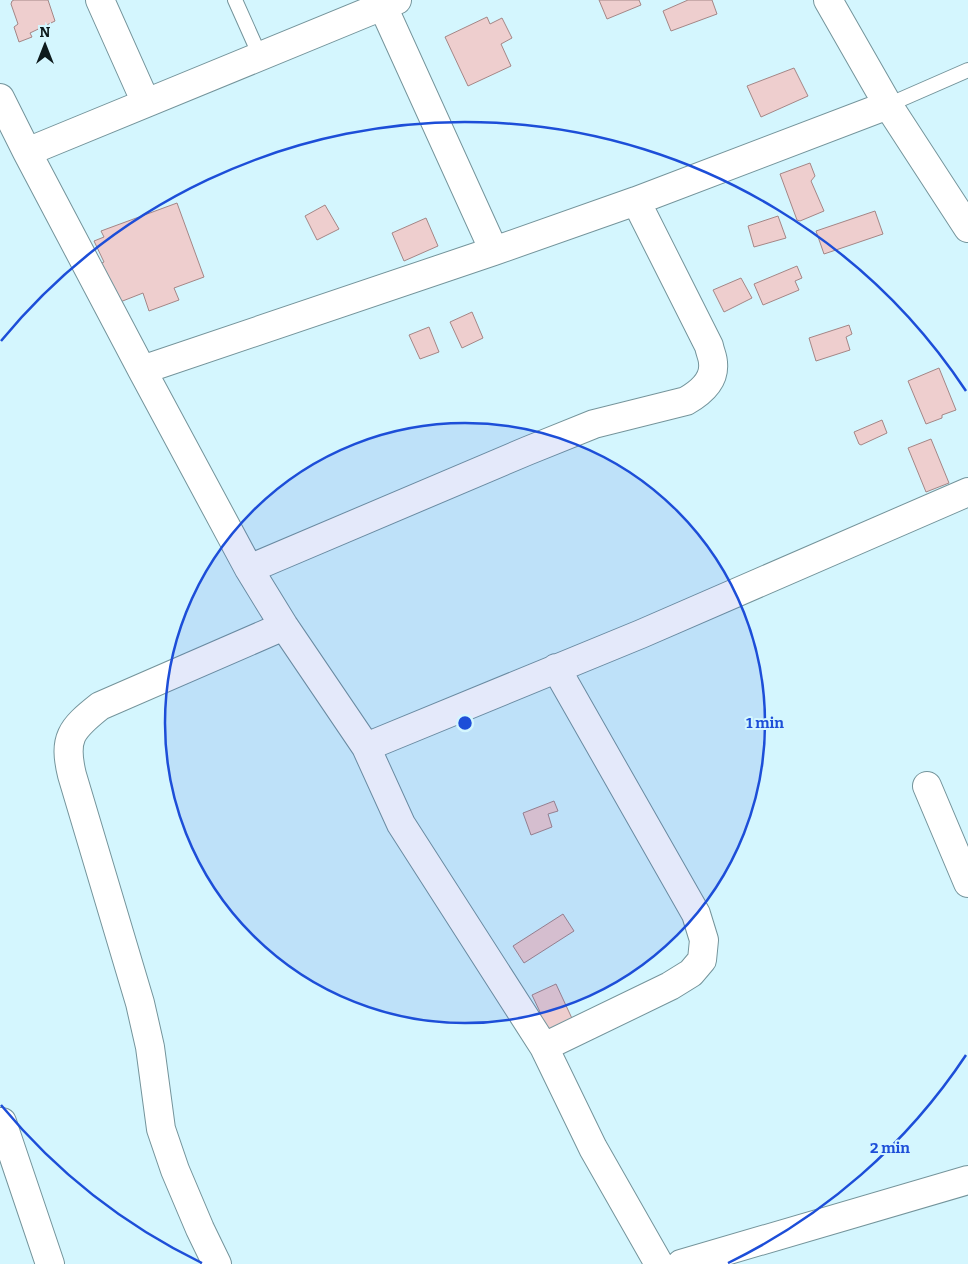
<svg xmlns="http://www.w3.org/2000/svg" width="968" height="1264" viewBox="0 0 968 1264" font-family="Bitter,serif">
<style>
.building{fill:#eecece;stroke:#a48686}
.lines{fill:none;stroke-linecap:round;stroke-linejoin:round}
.service-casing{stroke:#74949b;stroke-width:16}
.minor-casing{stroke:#74949b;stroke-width:30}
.service{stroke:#fff;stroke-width:14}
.minor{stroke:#fff;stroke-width:28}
.ring{fill:none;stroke:#1d4ed8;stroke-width:2.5}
.centre{fill:#1d4ed8;stroke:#d4f6fe;stroke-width:2.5}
.ring-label{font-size:15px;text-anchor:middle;font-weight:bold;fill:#1d4ed8;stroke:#d4f6fe;stroke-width:4;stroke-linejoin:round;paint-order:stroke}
</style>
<rect width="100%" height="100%" fill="#d4f6fe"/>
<!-- building -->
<path class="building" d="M 14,0 L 48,0 L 55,21 L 30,33 L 32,37 L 19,42 L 14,27 L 18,24 L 11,4 L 12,1 Z
M 599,0 L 639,0 L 641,5 L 607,19 Z
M 688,0 L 712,0 L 717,14 L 671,31 L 663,11 Z
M 487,17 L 490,24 L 502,18 L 512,38 L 501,44 L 511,66 L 468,86 L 445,37 Z
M 794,68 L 808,96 L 761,117 L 747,86 Z
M 810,163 L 815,176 L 811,181 L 824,211 L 800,221 L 797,220 L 780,174 Z
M 177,203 L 204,277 L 174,288 L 179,300 L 149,311 L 143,293 L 115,304 L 91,268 L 104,262 L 94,241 L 104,237 L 101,231 Z
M 325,205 L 339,229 L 317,240 L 305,216 Z
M 875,211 L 883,234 L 824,254 L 816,231 Z
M 778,216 L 786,238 L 754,247 L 748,226 Z
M 426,218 L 438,246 L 404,261 L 392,233 Z
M 797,266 L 802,278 L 795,281 L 799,290 L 763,305 L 754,284 Z
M 741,278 L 752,298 L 724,312 L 713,290 Z
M 472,312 L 483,338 L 462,348 L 450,322 Z
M 849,325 L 852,334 L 846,337 L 850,350 L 816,361 L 809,338 Z
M 429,327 L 439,352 L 420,359 L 409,335 Z
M 939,368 L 956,410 L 942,415 L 942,418 L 926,424 L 908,381 Z
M 882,420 L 887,433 L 861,445 L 859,444 L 854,432 Z
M 931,439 L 949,483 L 926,492 L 908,448 Z
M 554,801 L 558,811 L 548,814 L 552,827 L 531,835 L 523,813 Z
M 563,914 L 574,931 L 524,963 L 513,946 Z
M 556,984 L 576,1027 L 547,1041 L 534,1015 L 540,1012 L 532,995 Z"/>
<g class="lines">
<defs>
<path id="service" d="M 235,0 L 260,56
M 888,105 L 968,70"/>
<path id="minor" d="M 100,0 L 146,103
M 380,0 L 494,251
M 828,0 L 888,105 L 968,228
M 0,98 L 27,152 L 142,370 L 249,569 L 284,626 L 366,747 L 401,824 L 544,1047 L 593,1148 L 659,1264
M 27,152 L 397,0
M 142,370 L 494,251 L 636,201 L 888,105
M 249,569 L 527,451 L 594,424 L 686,401 C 700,393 715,381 713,363 C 713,357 710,352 709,346 L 636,201
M 366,747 L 641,634 L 968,492
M 927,786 L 968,883
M 544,1047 L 670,986 L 691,973 L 702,960 L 704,940 L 696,914 L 556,668
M 2,1122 L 50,1264
M 217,1264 L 200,1229 L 175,1170 L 161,1129 L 150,1047 L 140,1003 L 72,775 C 63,738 71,729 100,706 L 284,626
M 681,1264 L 968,1180"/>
</defs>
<!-- service casing -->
<use href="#service" class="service-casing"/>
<!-- minor casing -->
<use href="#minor" class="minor-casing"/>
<!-- service -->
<use href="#service" class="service"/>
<!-- minor -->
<use href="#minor" class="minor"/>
</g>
<!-- distance rings -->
<circle cx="465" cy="723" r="300" fill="#1d4ed8" fill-opacity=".12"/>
<g class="ring">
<circle cx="465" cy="723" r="300"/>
<path d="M966 1055A601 601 0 0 1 728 1263M202 1263A601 601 0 0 1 1 1105M1 341A601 601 0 0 1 966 391"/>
</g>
<circle cx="465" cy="723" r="8" class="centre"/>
<g class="ring-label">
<text x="765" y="728">1 min</text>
<text x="890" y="1153">2 min</text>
</g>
<!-- north arrow -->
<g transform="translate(45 45)" stroke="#d4f6fe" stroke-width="4" paint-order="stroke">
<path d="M0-4L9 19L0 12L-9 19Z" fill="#0e1b1d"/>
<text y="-8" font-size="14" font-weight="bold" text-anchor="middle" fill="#0e1b1d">N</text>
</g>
</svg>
